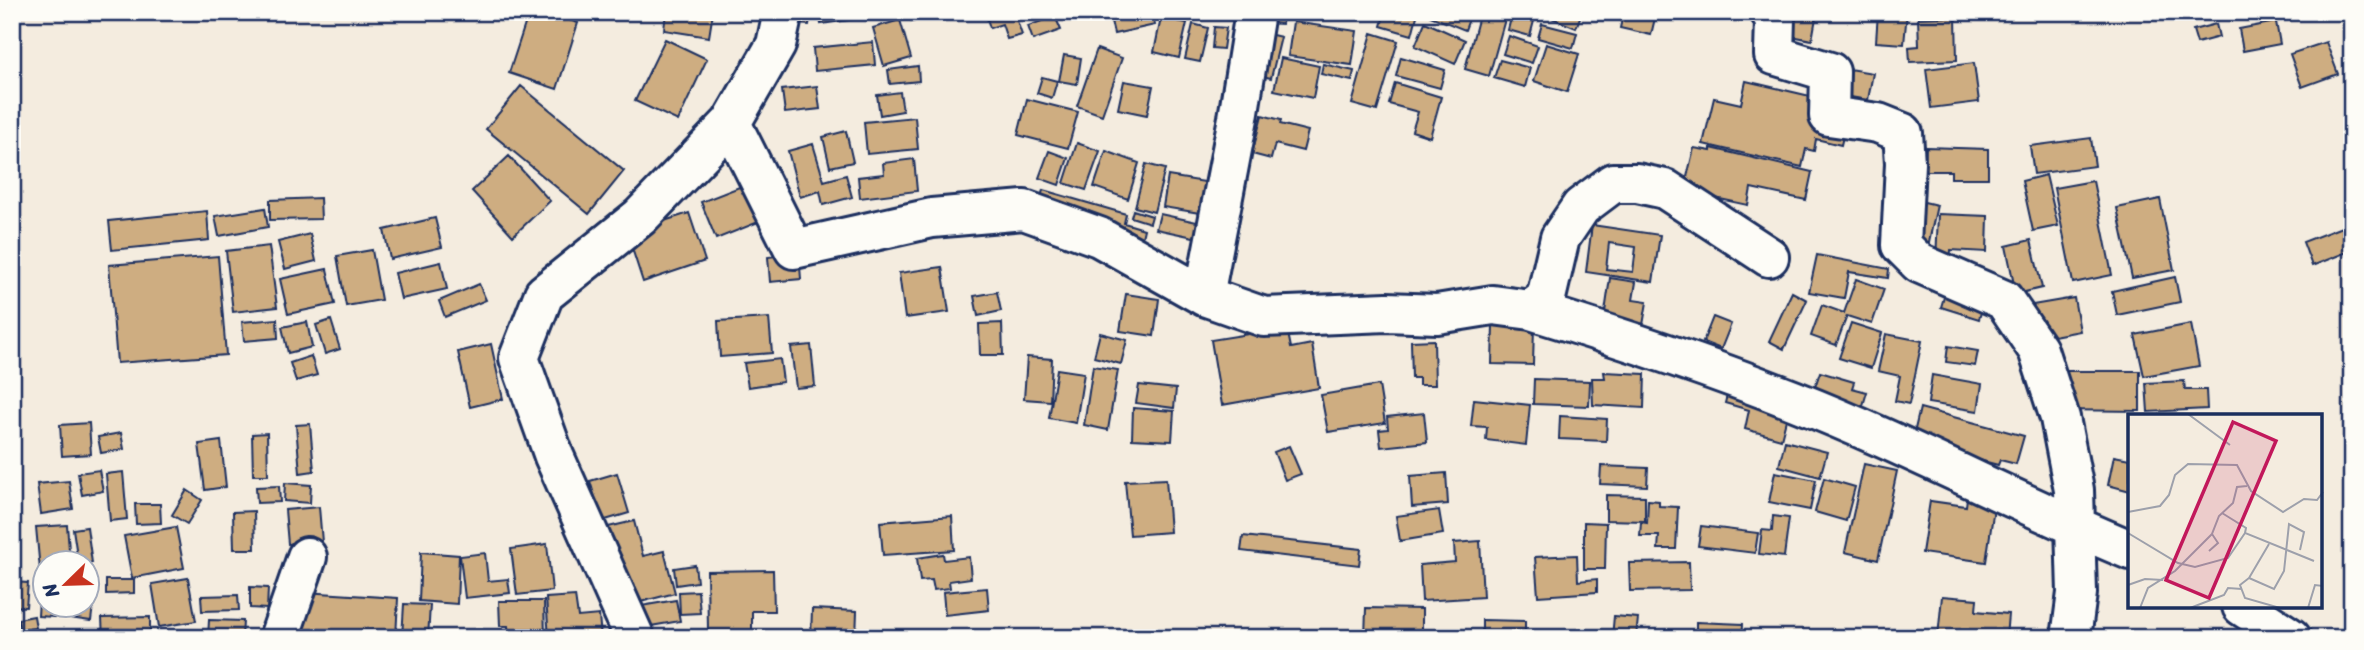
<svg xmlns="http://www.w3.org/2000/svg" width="2364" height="650" viewBox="0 0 2364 650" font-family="Sriracha,sans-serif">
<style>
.building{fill:#cead81;stroke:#1b2f5e;stroke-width:2;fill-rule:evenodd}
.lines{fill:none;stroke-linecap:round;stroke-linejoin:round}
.minor-casing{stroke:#1b2f5e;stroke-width:44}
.minor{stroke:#fdfcf7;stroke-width:38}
.inset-road{fill:none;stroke:#9da0ab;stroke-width:2}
.view{fill:#c2185b;fill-opacity:0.15;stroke:#c2185b;stroke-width:3.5}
.inset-edge{fill:none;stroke:#1b2f5e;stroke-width:3.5}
</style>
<rect width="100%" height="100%" fill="#f4ecdf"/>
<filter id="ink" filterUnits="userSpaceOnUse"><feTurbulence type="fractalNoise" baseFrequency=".0143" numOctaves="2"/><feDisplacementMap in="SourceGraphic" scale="14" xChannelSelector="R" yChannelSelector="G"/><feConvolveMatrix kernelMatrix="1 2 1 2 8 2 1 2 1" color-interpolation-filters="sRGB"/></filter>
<g filter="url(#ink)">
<!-- building -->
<path class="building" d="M 529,12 L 546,12 L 578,23 L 557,89 L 509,73 Z
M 666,12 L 713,12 L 709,37 L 664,30 Z
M 796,12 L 811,12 L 809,25 L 795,24 Z
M 819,12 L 855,12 L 856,19 L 821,24 Z
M 909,12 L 943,12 L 912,22 Z
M 985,12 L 1014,12 L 1022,35 L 1007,39 L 1002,24 L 990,28 Z
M 1109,12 L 1152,12 L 1155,25 L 1114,34 Z
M 1265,12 L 1283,12 L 1282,24 L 1264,23 Z
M 1385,12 L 1418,12 L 1412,35 L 1381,26 Z
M 1431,12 L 1454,12 L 1469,19 L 1465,30 L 1430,16 Z
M 1480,12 L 1507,12 L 1489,76 L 1465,69 Z
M 1537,12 L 1582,12 L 1576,28 Z
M 1611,12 L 1652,12 L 1651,16 L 1655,18 L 1651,35 L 1620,28 L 1623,15 Z
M 1769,12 L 1817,12 L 1812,40 L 1766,31 Z
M 1878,12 L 1907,12 L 1904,44 L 1876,42 Z
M 1512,14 L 1534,21 L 1530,36 L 1508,30 Z
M 1055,16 L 1061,30 L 1033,40 L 1028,26 Z
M 1956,17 L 1957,60 L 1910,62 L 1909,47 L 1919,46 L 1918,18 Z
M 1161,18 L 1187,23 L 1179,58 L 1154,52 Z
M 900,20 L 911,58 L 884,66 L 873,28 Z
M 1293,22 L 1357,31 L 1352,65 L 1288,56 Z
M 1425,22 L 1465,40 L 1455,64 L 1415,46 Z
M 2276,22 L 2280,44 L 2243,51 L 2239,29 Z
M 1193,24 L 1208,28 L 1200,62 L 1185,59 Z
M 1542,24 L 1577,33 L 1573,48 L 1538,38 Z
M 2216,24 L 2219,37 L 2197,43 L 2193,30 Z
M 1214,27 L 1226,28 L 1223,49 L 1212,48 Z
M 1260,32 L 1281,37 L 1271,78 L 1249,73 Z
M 1372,33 L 1398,41 L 1377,111 L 1352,104 Z
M 1509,36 L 1538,46 L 1532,63 L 1503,54 Z
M 665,39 L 707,59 L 678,121 L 635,101 Z
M 873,42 L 875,65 L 815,71 L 813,48 Z
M 2326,42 L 2338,74 L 2302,87 L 2290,54 Z
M 1546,44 L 1579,54 L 1567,92 L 1534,81 Z
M 1097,49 L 1122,58 L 1102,115 L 1077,106 Z
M 1064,55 L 1081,58 L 1077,84 L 1059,81 Z
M 1401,57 L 1445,70 L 1440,88 L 1396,76 Z
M 1281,58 L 1319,66 L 1313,98 L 1274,90 Z
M 1500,60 L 1530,68 L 1525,87 L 1494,78 Z
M 1974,63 L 1979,102 L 1931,108 L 1926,69 Z
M 1323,64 L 1354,71 L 1352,81 L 1321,74 Z
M 1825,65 L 1873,73 L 1868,100 L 1821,92 Z
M 918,66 L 919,81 L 890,84 L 888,70 Z
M 1042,77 L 1057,81 L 1052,98 L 1037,93 Z
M 1124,81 L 1153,86 L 1147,115 L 1118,109 Z
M 1746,81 L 1810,96 L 1809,101 L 1849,110 L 1841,145 L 1816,139 L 1814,151 L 1806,149 L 1802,167 L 1703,144 L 1714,98 L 1741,104 Z
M 1395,83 L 1441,97 L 1430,137 L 1412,131 L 1418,112 L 1389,104 Z
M 521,86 L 624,171 L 589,214 L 486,129 Z
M 817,86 L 820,109 L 785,113 L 782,90 Z
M 900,92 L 903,111 L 880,115 L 877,95 Z
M 1027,99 L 1078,112 L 1068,148 L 1018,135 Z
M 1262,115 L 1281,120 L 1280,124 L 1308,131 L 1303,151 L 1275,144 L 1271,159 L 1252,154 Z
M 915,117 L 918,149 L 867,154 L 864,122 Z
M 846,131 L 853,162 L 830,167 L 823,137 Z
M 2091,138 L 2095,166 L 2034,174 L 2030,146 Z
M 1077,143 L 1100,151 L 1086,190 L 1064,183 Z
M 813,144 L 824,181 L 846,175 L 852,197 L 823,205 L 820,191 L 800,197 L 788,151 Z
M 1926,147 L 1988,149 L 1988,178 L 1951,178 L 1951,171 L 1925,171 Z
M 1694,148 L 1711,151 L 1711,148 L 1812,172 L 1806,200 L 1751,188 L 1748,205 L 1706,196 L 1681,202 Z
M 1049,151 L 1068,158 L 1059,185 L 1039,178 Z
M 1106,151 L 1139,163 L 1128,199 L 1094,187 Z
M 509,156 L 550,201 L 513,236 L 472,191 Z
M 914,159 L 917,191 L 860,198 L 858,177 L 884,174 L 883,163 Z
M 1146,164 L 1165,169 L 1154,212 L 1135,207 Z
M 2046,175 L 2058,226 L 2033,231 L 2022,181 Z
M 1168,176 L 1211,183 L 1206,214 L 1163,207 Z
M 2093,181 L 2112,275 L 2073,283 L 2054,188 Z
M 752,182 L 766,219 L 716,239 L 701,202 Z
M 1043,190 L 1126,214 L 1124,223 L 1144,229 L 1141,242 L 1039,204 Z
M 320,198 L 321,219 L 270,220 L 270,200 Z
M 2160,199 L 2174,270 L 2132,278 L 2117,208 Z
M 1920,201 L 1937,205 L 1927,251 L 1910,248 Z
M 265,208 L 268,227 L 219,236 L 215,216 Z
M 1133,210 L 1152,216 L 1150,223 L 1131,217 Z
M 207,211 L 209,240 L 112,250 L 109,221 Z
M 689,213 L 705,261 L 643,282 L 627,233 Z
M 1160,214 L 1206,224 L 1203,239 L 1156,229 Z
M 1938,214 L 1988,216 L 1987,252 L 1951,250 L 1950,263 L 1936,262 Z
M 435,218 L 442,247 L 390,259 L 384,230 Z
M 2352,223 L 2352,250 L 2312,266 L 2303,242 Z
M 1592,225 L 1660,235 L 1653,282 L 1586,272 ZM 1609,243 L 1636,247 L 1633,272 L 1606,269 Z
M 310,234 L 316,261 L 285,269 L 278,242 Z
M 2031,240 L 2042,288 L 2016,294 L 2006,246 Z
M 269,246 L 277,307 L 233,312 L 226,251 Z
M 372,250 L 381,300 L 346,306 L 337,256 Z
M 799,253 L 801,279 L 770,282 L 768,257 Z
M 1817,255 L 1889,269 L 1888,278 L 1849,272 L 1844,298 L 1809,292 Z
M 218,256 L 226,355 L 117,363 L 109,265 Z
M 441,262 L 447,289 L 401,299 L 395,273 Z
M 942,267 L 949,312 L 905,318 L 899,273 Z
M 327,269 L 335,304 L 288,314 L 280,279 Z
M 2175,277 L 2180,302 L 2117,315 L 2112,291 Z
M 1610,278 L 1636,282 L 1633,300 L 1647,302 L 1643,325 L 1604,319 Z
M 1856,279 L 1884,289 L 1872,324 L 1847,316 L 1836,345 L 1811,336 L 1822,305 L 1844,313 Z
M 479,284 L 486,300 L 445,317 L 439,301 Z
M 1948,284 L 1986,296 L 1979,319 L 1941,307 Z
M 997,292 L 1001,311 L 978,316 L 974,296 Z
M 1792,292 L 1807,300 L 1784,349 L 1769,341 Z
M 1126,294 L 1159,299 L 1154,336 L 1120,331 Z
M 2074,298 L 2080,331 L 2022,342 L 2015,308 Z
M 1713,317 L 1731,324 L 1721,349 L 1703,342 Z
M 769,318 L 772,353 L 720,357 L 718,321 Z
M 277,319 L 278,338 L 244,341 L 242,322 Z
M 331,320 L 340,349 L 325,354 L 316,325 Z
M 307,322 L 312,347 L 288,353 L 282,327 Z
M 1002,323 L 1003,355 L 980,355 L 979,324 Z
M 1851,323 L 1882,333 L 1871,368 L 1839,358 Z
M 2191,324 L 2199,366 L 2144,376 L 2135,335 Z
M 1493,325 L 1534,326 L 1533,365 L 1492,364 Z
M 1287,328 L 1291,348 L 1312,344 L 1319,388 L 1222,405 L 1211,340 Z
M 1100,333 L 1127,340 L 1121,364 L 1094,357 Z
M 1886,334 L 1922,341 L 1909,404 L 1895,401 L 1900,376 L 1878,371 Z
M 1434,340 L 1435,385 L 1419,385 L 1419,378 L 1412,378 L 1411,341 Z
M 491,344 L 503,399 L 470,407 L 458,352 Z
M 811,345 L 815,386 L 796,388 L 791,347 Z
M 1948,346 L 1978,351 L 1975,366 L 1946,362 Z
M 311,356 L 317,375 L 296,381 L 290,363 Z
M 1027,357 L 1052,359 L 1050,401 L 1024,399 Z
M 780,359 L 783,382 L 748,387 L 744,363 Z
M 1093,366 L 1118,370 L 1108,430 L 1084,425 Z
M 1057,369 L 1084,373 L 1076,423 L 1049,418 Z
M 2056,371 L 2140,371 L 2140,411 L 2056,410 Z
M 1604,372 L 1645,374 L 1644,408 L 1593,405 L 1592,378 L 1605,378 Z
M 1820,372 L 1854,382 L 1852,388 L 1867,392 L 1861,412 L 1812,396 Z
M 1932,375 L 1982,384 L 1978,411 L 1928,403 Z
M 1534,379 L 1590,381 L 1589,406 L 1533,404 Z
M 2184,381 L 2185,390 L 2206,390 L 2207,409 L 2148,412 L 2146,383 Z
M 1730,383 L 1791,400 L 1781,439 L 1745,429 L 1749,410 L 1725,403 Z
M 1139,385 L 1176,389 L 1174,408 L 1136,403 Z
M 1379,385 L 1385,423 L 1328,432 L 1321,395 Z
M 1474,399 L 1530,405 L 1526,445 L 1486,440 L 1487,427 L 1471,426 Z
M 1133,408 L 1174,411 L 1172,441 L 1132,439 Z
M 1920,408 L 2024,436 L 2016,464 L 2000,460 L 1998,465 L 1912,442 Z
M 1424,413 L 1427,442 L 1381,447 L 1379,430 L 1388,429 L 1387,417 Z
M 1560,416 L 1607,419 L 1606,441 L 1559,439 Z
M 89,423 L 91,454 L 62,456 L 60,425 Z
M 310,424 L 314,471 L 300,473 L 296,425 Z
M 121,433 L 124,449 L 101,453 L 98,437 Z
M 267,433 L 268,475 L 253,475 L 252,434 Z
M 221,441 L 226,487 L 205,490 L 199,444 Z
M 1785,441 L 1827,452 L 1820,477 L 1779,466 Z
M 1289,446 L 1301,474 L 1285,480 L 1274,452 Z
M 2114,456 L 2130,459 L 2130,491 L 2108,485 Z
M 1864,464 L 1897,471 L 1878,560 L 1845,552 Z
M 1601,466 L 1648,468 L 1647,486 L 1600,484 Z
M 99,470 L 103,491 L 82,495 L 78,473 Z
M 123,472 L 127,519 L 110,521 L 106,474 Z
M 1775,472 L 1816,480 L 1810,510 L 1769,502 Z
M 617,473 L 629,513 L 602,521 L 590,481 Z
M 1446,473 L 1448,504 L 1412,507 L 1410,476 Z
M 1824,478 L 1855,487 L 1846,521 L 1815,512 Z
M 1166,479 L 1170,532 L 1130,535 L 1125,481 Z
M 69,481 L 73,509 L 41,514 L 37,484 Z
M 285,483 L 311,485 L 310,503 L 284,501 Z
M 279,486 L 280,502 L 257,503 L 256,487 Z
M 187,490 L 202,500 L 187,524 L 172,515 Z
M 1968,490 L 1996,494 L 1986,562 L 1922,553 L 1930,501 L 1966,506 Z
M 1606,495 L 1645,496 L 1645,521 L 1606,520 Z
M 1648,500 L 1659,501 L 1659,506 L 1678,507 L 1676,549 L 1658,549 L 1659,536 L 1640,536 L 1641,522 L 1647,523 Z
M 135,504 L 160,504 L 161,523 L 136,524 Z
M 319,507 L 322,542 L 288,544 L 285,510 Z
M 1439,510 L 1443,534 L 1400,541 L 1396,516 Z
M 254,511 L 255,549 L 234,549 L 233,512 Z
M 952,516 L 954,550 L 883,555 L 880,522 Z
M 1773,516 L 1789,518 L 1784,557 L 1759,554 L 1762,530 L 1772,531 Z
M 634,521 L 643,556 L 664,551 L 675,593 L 625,606 L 604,528 Z
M 1584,522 L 1606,523 L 1605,569 L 1584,569 Z
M 67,525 L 70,562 L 46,562 L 46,570 L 40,570 L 36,527 Z
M 1701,526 L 1758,533 L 1755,553 L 1698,546 Z
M 87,527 L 92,563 L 78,562 L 73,529 Z
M 176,527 L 184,568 L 132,578 L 124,536 Z
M 1243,536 L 1361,549 L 1359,565 L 1241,551 Z
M 1480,541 L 1483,597 L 1422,601 L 1420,565 L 1455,562 L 1454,543 Z
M 547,544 L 552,591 L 517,595 L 511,549 Z
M 421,552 L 459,555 L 457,604 L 419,601 Z
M 485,553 L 488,581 L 508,579 L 510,593 L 465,598 L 460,556 Z
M 943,554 L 944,560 L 969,557 L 971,578 L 949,581 L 950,588 L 934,590 L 932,580 L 920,581 L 917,558 Z
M 1577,555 L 1578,581 L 1597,579 L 1597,592 L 1538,596 L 1535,557 Z
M 1689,562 L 1690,590 L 1630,591 L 1629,563 Z
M 695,565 L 697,582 L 676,585 L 674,568 Z
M 773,570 L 774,611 L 752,611 L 752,633 L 766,633 L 766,638 L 649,638 L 648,635 L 708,630 L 707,571 Z
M 188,578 L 196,621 L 159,627 L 152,584 Z
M 106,580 L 134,580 L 134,593 L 106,594 Z
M 12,582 L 28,583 L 26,607 L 12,606 Z
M 40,583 L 46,584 L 46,604 L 54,604 L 54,617 L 38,616 Z
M 250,587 L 268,588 L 267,609 L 250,608 Z
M 987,588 L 989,610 L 945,615 L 943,592 Z
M 698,591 L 700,613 L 680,614 L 679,592 Z
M 304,592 L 398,598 L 396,638 L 302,638 Z
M 238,595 L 239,610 L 202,611 L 201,596 Z
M 575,596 L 578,617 L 599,615 L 601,638 L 549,638 L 546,598 Z
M 1942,596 L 1977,599 L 1976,611 L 2008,614 L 2006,638 L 1938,637 Z
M 88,597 L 94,597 L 91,621 L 69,618 L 71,604 L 88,604 Z
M 676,600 L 680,621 L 645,627 L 641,606 Z
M 499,601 L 544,601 L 545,638 L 509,638 L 508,626 L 500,626 Z
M 404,604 L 430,605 L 428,638 L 402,638 Z
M 1366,608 L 1422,609 L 1422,638 L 1365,638 Z
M 812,609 L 857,611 L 856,638 L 811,638 Z
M 34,616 L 36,628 L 20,630 L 18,619 Z
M 1614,616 L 1638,618 L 1636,638 L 1612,638 Z
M 150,617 L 150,638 L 103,638 L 102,618 Z
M 209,620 L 243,621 L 242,638 L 208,638 Z
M 1482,620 L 1525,621 L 1525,638 L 1482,638 Z
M 1696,622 L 1743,624 L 1742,638 L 1696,638 Z"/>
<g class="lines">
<defs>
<path id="minor" d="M 1770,12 L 1775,18 L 1774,55 L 1830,72 L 1829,116 L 1878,123 L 1903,133 L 1905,163 L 1901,245 L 1919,263 L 2004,300 L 2038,350 L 2060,418 L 2074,490 L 2077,593 L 2071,638
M 731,123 L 794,249 L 932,218 L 1024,210 L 1099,237 L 1204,296 L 1264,317 L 1387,312 L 1437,314 L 1493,305 L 1531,310 L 1546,298 L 1560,238 L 1581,207 L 1613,183 L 1637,183 L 1665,189 L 1769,257
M 1204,296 L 1238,118 L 1255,12
M 1531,310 C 1619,337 1707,366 1793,400 C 1908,445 2016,503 2130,550
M 2242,606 L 2291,638
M 279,638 L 307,557
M 635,638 L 554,456 L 519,358 L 544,294 L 640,217 L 731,123 L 776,45 L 783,12"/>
</defs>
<!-- minor casing -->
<use href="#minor" class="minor-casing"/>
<!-- minor -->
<use href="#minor" class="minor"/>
</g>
</g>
<!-- overview -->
<g transform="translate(2128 414)">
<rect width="194" height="194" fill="#f4ecdf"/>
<path class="inset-road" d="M 60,0 L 102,31M 0,98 L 32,92 L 41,81 L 47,61 L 60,50 L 109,51 L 123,77 L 155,98 L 176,85 L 189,86 L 195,78M 94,99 L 118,114 L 117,119 L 186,147M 0,119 L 50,149 L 67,153 L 100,144 L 117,119M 141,130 L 121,164 L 146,175 L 156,157 L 161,110 L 176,118 L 172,136M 81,137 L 90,129 L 84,120 L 91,102 L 105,89 L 109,73 L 119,72M 121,164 L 112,171 L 117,184 L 152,194M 0,171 L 17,165 L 35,166M 12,194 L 20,174 L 47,157 L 84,120M 62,194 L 96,181 L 100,174 L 114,175M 180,194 L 187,171 L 195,172"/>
<path class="view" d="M 105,8 L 148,27 L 81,184 L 38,166 Z"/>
<rect width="194" height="194" class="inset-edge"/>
</g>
<!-- margin -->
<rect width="2364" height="650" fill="none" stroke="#fdfcf7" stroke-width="42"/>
<rect x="21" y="21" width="2322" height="608" fill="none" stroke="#1b2f5e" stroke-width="2.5" filter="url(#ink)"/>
<!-- north arrow -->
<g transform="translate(66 584) rotate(247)"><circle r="33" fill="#fdfcf7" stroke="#a3aaba" stroke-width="2"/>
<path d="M0-5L12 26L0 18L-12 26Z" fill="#c8321e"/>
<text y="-10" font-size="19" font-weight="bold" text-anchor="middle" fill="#1b2f5e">N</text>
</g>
</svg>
